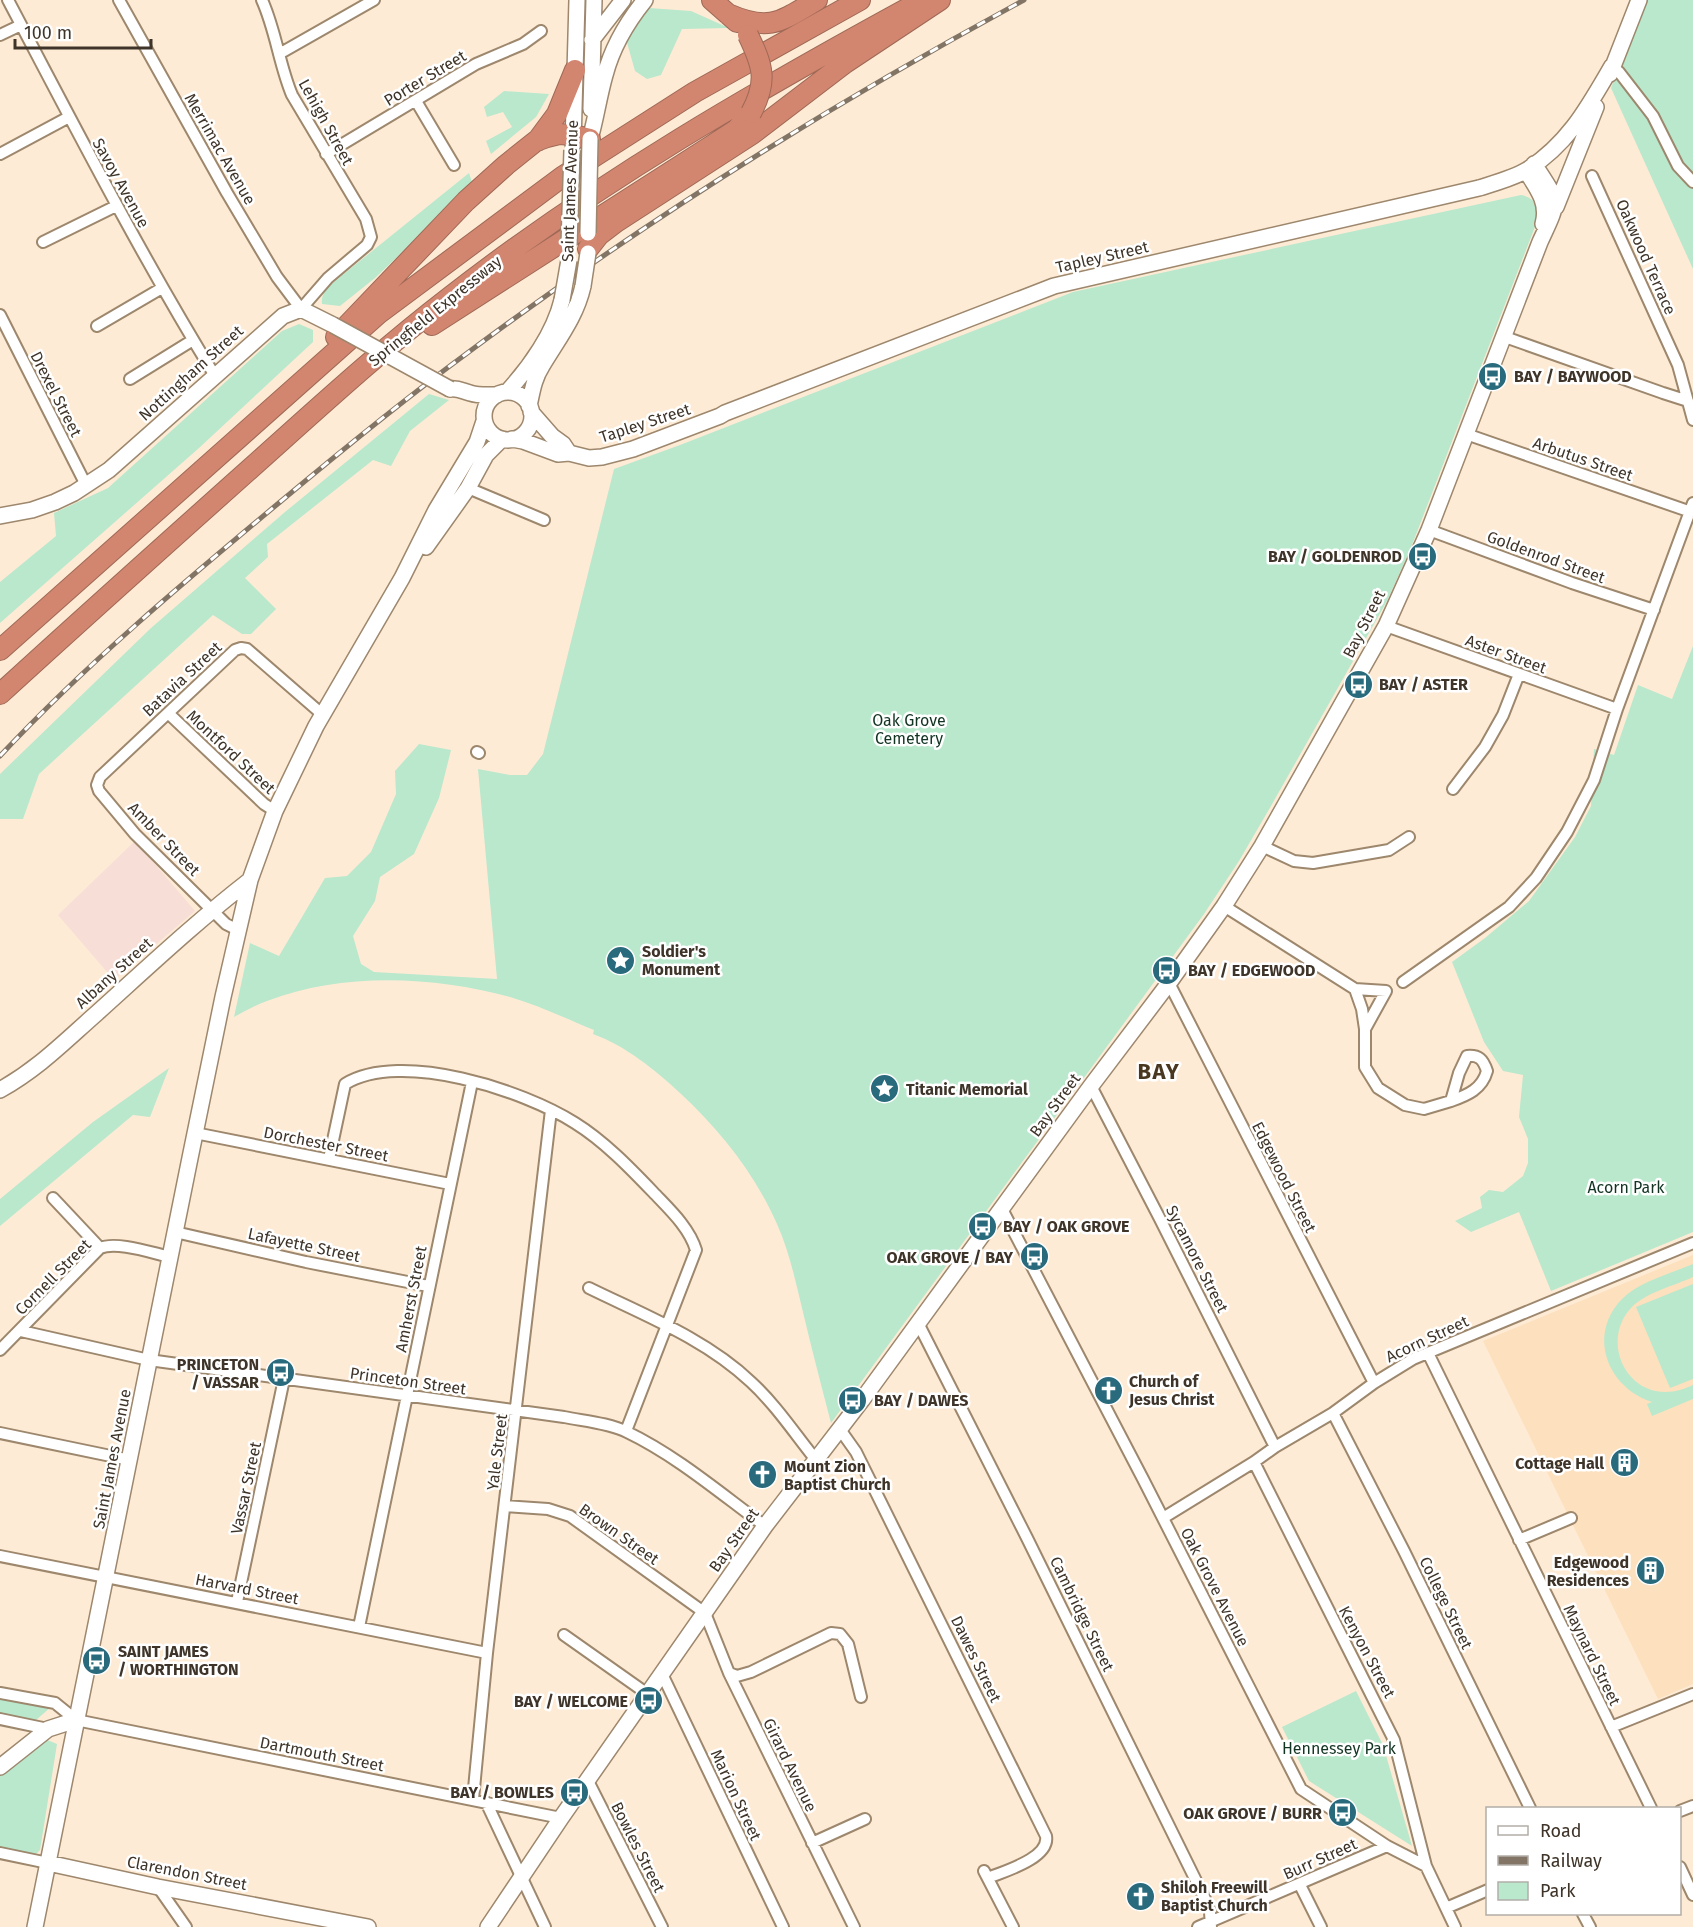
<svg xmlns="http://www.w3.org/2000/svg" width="1693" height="1927" viewBox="0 0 1693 1927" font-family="'Fira Sans',sans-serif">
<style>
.built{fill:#fde0bd}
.industrial{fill:#f7ded7}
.green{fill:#b9e8cd}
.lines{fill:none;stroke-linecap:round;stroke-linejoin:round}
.street-casing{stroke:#9d876d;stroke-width:14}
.secondary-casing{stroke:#9d876d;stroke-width:18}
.highway-casing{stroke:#9e6956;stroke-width:22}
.street{stroke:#fff;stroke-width:10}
.secondary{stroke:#fff;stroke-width:15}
.highway{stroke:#d2856f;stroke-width:20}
.rail-casing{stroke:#827566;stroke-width:5}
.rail{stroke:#fff;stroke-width:3;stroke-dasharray:9;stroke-linecap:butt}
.secondary-bridge-casing{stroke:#9d876d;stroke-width:18;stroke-linecap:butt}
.highway-bridge-casing{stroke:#9e6956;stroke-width:22;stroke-linecap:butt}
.secondary-bridge{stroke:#fff;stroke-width:15}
.highway-bridge{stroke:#d2856f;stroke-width:20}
.labels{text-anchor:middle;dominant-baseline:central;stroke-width:5;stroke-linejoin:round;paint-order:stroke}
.street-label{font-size:16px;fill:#3e3429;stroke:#fff}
.poi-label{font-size:16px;font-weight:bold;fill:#3e3429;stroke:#fff;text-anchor:start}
.park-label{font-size:16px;fill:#123423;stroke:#fff}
.district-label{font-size:22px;font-weight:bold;letter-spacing:1.5px;fill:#4a3720;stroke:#fff}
</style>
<rect width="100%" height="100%" fill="#feebd5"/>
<!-- built -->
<path class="built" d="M 1693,1255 L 1693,1684 L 1658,1699 L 1483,1341 Z"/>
<!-- industrial -->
<path class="industrial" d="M 135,841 L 195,911 L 114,980 L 58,915 Z"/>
<!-- green -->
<path class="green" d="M 1645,0 L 1693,0 L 1693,269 L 1611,88 Z
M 649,8 L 691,11 L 729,28 L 682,29 L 661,75 L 647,79 L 635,71 L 626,39 Z
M 504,91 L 549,94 L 536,117 L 491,154 L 486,141 L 512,127 L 503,112 L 487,117 L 484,107 Z
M 469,173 L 473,185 L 375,278 L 340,306 L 322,304 C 320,292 332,284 340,277 Z
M 1521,195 C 1536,198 1537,206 1538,219 L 1410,550 L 1387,601 L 1271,806 L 1239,861 L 1204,914 L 831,1423 C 821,1385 811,1346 802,1308 C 795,1279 789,1251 777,1224 C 755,1174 720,1130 680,1093 C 655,1070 626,1046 593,1034 L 594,1030 C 567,1019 538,1005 510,997 C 433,976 342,972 267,1001 C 256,1005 245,1011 234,1017 L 250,943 L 279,956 L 325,878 L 347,876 L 371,852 L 396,794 L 395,771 L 419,744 L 451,750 L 439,798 L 414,854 L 380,877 L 375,901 L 353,936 L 361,964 L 374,972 L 497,979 L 478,769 L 510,775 L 527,775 L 543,754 L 614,469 L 680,445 L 1073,292 Z
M 299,324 L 313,330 L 313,342 L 199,448 L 0,623 L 0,582 L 56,536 L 54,513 L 108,488 L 282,331 Z
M 429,394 L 449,400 L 410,431 L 391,466 L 373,460 L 267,544 L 268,557 L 245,578 L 276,609 L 251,634 L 242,634 L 213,615 L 39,774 L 23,819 L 0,819 L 0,774 L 151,628 L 285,512 Z
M 1693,646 L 1693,1232 L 1551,1291 L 1519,1212 L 1471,1232 L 1455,1221 L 1482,1208 L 1480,1197 L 1489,1190 L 1503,1192 L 1523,1176 L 1528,1163 L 1528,1139 L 1519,1117 L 1523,1075 L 1503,1071 L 1484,1042 L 1452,962 L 1485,938 L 1529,901 L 1575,837 L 1591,806 L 1594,749 L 1614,755 L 1638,685 L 1672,699 Z
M 169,1068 L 150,1117 L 133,1115 L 0,1226 L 0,1199 L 93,1122 Z
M 1693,1264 L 1693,1277 C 1674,1286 1646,1292 1631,1308 C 1602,1339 1623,1392 1666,1392 C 1676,1392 1684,1389 1693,1385 L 1693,1399 L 1652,1416 L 1647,1404 L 1652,1402 C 1607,1387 1587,1335 1622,1299 C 1640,1281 1670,1274 1693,1264 Z
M 1693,1284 L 1693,1379 L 1670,1388 L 1636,1307 Z
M 1356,1691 L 1383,1745 L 1412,1846 L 1309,1781 L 1282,1727 Z
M 0,1697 L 51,1707 L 36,1720 L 0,1713 Z
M 45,1739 L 57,1744 L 40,1850 L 36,1854 L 0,1847 L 0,1775 Z"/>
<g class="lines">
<defs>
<path id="street" d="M 8,0 C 75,127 140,254 215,376
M 119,0 L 227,193 L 277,277 L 301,309 L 328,278 L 367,245 L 371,237 L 366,219 L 292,95 C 279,64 276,31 262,0
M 0,35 L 21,25
M 279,54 L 374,0
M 1612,66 L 1619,72 L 1653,116 L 1678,166 L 1693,182
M 416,101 L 454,165
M 0,154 L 69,117
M 326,154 L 476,64 L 523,44 L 541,31
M 1592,176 L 1678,365 L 1693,420
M 43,242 L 116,206
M 0,315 L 86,485
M 97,326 L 162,288
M 1505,337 L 1663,393 L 1688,401
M 130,379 L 193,340
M 1466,434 L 1691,512
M 468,488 L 544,520
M 1429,530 L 1572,583 L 1654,610
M 1386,626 L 1617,709
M 168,713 L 264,804 L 275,811
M 477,752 L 479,753
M 1453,789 L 1485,747 L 1503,715 L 1519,674
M 1262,846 L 1294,861 L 1313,863 L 1389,850 L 1409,837
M 1224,906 L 1355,989 L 1386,991 L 1365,1029
M 238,930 L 226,924 L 135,834 L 99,791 L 97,785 L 100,777 L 235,650 L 241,648 L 247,649 L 323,715
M 1403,982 L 1509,907 L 1536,878 L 1567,832 L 1594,780 L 1617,709 L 1693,503
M 1169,983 L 1374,1383
M 1355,989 L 1362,1009 L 1365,1029 L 1365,1067 L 1378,1088 L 1405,1105 L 1424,1109 L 1451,1101 L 1459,1073 L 1467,1056 C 1479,1055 1483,1059 1487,1071 C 1482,1089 1468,1095 1451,1101
M 1091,1086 L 1160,1219 L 1275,1447
M 195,1133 L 450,1184
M 329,1159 L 345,1084 C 401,1050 523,1090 575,1123 C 604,1141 630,1168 653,1192 C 669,1209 689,1227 696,1250 L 626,1431
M 53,1198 L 100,1248
M 1002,1209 L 1143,1479 L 1301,1789 L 1387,1846 L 1426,1866 L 1455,1927
M 175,1232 L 306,1262 L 428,1286
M 589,1288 C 644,1315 706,1339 751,1382 C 776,1405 795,1434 816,1460
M 918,1323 L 1027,1538 L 1206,1901 L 1210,1912 L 1211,1927
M 21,1331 L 149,1360 L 564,1417 C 584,1421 609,1423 627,1432 C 677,1456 721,1494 765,1526
M 0,1350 L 100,1248 C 117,1241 152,1253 171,1257
M 1428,1353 L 1651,1808
M 1333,1413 L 1404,1551 L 1530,1808
M 839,1428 L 856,1452 L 1046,1836 C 1050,1858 1005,1871 988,1878
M 0,1433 L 130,1460
M 1254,1462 L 1394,1740 L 1426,1866
M 506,1506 L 548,1509 L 570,1516 L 705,1613 L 729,1673 L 854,1927
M 1163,1518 L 1254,1462 L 1275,1447 L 1333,1413 L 1374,1383 L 1413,1359 L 1693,1243
M 1519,1540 L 1571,1518
M 0,1556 L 487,1653
M 237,1602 L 284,1379
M 359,1627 C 397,1445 433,1263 472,1082
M 564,1635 L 649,1695
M 729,1673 L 737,1676 L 751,1672 L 831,1633 L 840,1634 L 848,1644 L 861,1697
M 662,1674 L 783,1927
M 0,1693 L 55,1703 L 76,1720 L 561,1818
M 0,1719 L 48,1729
M 1611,1727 L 1693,1694
M 588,1781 L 662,1927
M 473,1799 L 487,1653 L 551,1110
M 486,1802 L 545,1927
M 1680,1811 L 1693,1806
M 812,1843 L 865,1819
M 0,1853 L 48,1863
M 1680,1867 L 1693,1895
M 984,1871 L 1013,1927
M 1300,1885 L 1321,1927
M 158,1887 L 186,1927
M 1446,1908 L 1488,1890
M 1583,1914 L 1590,1927
M 1198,1927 L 1387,1846"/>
<path id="secondary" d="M 592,40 L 623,0
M 1610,74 L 1639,0
M 591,109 L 594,0
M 590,139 C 596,118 599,96 605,75 C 612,48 628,21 645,0
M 573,144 L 577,0
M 1526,171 C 1537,188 1549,203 1543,224
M 1556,207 L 1596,107
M 450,389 C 459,388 462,391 470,393 C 479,396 488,395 497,395
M 507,392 C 530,367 554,333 562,300
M484 416a24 24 0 1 1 48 0a24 24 0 1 1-48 0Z
M 529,406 C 532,392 534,378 542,366 C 558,339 576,317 583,286
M 531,412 L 552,436 L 563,444 L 569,453
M 512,439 L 523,441 L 558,454 L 569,453 L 589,458 L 602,457 L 633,449 L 720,416 L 725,413 L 1054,286 L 1479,188 C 1495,183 1514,178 1527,170 C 1569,143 1588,107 1612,66
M 0,516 L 32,510 L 55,502 L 74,493 L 109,470 L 283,316 L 301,309 L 333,325
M 426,547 L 468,488 L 486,455 L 502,439
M 0,1090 C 39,1068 64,1042 97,1013 C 147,968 197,921 250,880
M 0,1767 L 48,1729 L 76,1720
M 48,1863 L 158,1887 L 368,1927
M 35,1927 L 190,1158 L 223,997 L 250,880 L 275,811 L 316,726 L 402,578 L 436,510 L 477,442 L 484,421
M 488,1927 L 561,1818 L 765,1526 L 862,1400 L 1091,1086 L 1169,983 L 1224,906 L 1262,846 L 1386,626 L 1429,530 L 1540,242 C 1560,199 1560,204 1534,164"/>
<path id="highway" d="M 712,0 L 737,22
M 728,14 C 769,32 780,22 817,0
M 537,141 L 557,114 L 575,70
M 588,249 L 599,235 L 616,222 L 752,134 L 845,63 L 940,0
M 432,325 L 736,130 L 751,113
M 336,337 L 466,201 L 506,165 L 536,141 L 547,137 L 559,134 L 573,135 L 590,139
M 0,650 L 378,314 L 562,177 L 695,92 L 860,0
M 0,694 C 83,618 167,543 251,468 C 316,410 381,350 450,297 C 597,182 759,89 923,0"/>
</defs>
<!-- street casing -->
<use href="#street" class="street-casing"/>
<!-- secondary casing -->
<use href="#secondary" class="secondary-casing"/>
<!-- highway casing -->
<use href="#highway" class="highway-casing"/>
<!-- street -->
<use href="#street" class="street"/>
<!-- secondary -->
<use href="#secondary" class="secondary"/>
<!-- highway -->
<use href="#highway" class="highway"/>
<defs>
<path id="rail" d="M 0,756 C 86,664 184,582 280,502 C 341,451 402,401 466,354 C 643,222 830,105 1024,0"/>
</defs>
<!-- rail casing -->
<use href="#rail" class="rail-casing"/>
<!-- rail -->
<use href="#rail" class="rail"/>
<defs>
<path id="secondary-bridge" d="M 588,233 L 590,139
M 569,245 L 572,150
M 583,286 L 588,253
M 562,300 L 569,260
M 333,325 L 450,389"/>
<path id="highway-bridge" d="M 748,35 C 763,66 768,81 751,113"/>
</defs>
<!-- secondary-bridge casing -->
<use href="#secondary-bridge" class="secondary-bridge-casing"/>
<!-- highway-bridge casing -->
<use href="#highway-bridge" class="highway-bridge-casing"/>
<!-- secondary-bridge -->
<use href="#secondary-bridge" class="secondary-bridge"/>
<!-- highway-bridge -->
<use href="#highway-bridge" class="highway-bridge"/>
</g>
<!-- icons -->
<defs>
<symbol id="bus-disc" viewBox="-11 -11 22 22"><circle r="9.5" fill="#296a7d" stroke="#fff"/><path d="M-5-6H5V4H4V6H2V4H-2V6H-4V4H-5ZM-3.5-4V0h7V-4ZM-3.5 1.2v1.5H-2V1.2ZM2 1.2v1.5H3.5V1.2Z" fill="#fff"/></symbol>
<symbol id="sight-disc" viewBox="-11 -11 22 22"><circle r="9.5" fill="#296a7d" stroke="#fff"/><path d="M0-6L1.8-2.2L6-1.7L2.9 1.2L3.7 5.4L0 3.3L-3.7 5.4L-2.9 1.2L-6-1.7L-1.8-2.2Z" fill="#fff"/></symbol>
<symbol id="church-disc" viewBox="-11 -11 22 22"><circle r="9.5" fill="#296a7d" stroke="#fff"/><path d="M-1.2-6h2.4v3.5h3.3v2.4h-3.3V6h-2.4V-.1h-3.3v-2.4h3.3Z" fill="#fff"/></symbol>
<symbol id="building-disc" viewBox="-11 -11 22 22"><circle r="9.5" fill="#296a7d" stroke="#fff"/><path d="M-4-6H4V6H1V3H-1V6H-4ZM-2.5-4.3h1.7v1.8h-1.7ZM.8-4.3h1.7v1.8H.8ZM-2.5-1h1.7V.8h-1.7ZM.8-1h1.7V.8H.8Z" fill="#fff"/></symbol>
</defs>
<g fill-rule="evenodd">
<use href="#bus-disc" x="1476" y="360" width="33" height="33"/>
<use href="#bus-disc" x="1406" y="540" width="33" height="33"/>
<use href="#bus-disc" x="1342" y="668" width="33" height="33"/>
<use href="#sight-disc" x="604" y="944" width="33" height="33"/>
<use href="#bus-disc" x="1150" y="954" width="33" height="33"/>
<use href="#sight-disc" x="868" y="1072" width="33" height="33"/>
<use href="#bus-disc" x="966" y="1210" width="33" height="33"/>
<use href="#bus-disc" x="1018" y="1240" width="33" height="33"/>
<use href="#bus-disc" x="264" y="1356" width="33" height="33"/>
<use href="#church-disc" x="1092" y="1374" width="33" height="33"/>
<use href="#bus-disc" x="836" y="1384" width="33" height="33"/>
<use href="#building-disc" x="1608" y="1446" width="33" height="33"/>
<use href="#church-disc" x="746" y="1458" width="33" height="33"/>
<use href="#building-disc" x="1634" y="1554" width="33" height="33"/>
<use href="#bus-disc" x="80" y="1644" width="33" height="33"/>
<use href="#bus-disc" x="632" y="1684" width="33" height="33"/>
<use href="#bus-disc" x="558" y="1776" width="33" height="33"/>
<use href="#bus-disc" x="1326" y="1796" width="33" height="33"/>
<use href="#church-disc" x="1124" y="1880" width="33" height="33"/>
</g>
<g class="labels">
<!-- street labels -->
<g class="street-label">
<text transform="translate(425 78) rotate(-31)">Porter Street</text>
<text transform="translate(326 122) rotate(61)">Lehigh Street</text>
<text transform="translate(220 149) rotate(60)">Merrimac Avenue</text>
<text transform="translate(121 183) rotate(61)">Savoy Avenue</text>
<text transform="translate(570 191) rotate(-88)">Saint James Avenue</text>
<text transform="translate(1102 257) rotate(-13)">Tapley Street</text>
<text transform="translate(1646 257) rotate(66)">Oakwood Terrace</text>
<text transform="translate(435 311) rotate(-39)">Springfield Expressway</text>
<text transform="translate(191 373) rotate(-42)">Nottingham Street</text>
<text transform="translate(56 394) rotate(63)">Drexel Street</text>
<text transform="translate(645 423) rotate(-18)">Tapley Street</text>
<text transform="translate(1583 459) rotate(19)">Arbutus Street</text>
<text transform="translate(1546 557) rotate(20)">Goldenrod Street</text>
<text transform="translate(1364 624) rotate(-63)">Bay Street</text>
<text transform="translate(1506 654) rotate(20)">Aster Street</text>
<text transform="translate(182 679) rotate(-43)">Batavia Street</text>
<text transform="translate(231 752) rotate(43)">Montford Street</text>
<text transform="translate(164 839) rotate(46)">Amber Street</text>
<text transform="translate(114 973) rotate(-42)">Albany Street</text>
<text transform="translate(1055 1105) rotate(-54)">Bay Street</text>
<text transform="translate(326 1144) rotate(11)">Dorchester Street</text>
<text transform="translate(1284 1177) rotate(63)">Edgewood Street</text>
<text transform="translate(304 1245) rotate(12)">Lafayette Street</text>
<text transform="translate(1197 1259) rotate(63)">Sycamore Street</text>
<text transform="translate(53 1277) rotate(-45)">Cornell Street</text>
<text transform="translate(411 1299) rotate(-79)">Amherst Street</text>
<text transform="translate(1427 1339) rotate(-25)">Acorn Street</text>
<text transform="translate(408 1381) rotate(8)">Princeton Street</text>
<text transform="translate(497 1452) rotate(-83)">Yale Street</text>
<text transform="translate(112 1459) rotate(-79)">Saint James Avenue</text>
<text transform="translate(246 1488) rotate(-78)">Vassar Street</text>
<text transform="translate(619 1534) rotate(35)">Brown Street</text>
<text transform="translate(734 1540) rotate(-55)">Bay Street</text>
<text transform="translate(1215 1587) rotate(63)">Oak Grove Avenue</text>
<text transform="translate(247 1589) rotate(11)">Harvard Street</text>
<text transform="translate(1446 1603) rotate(64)">College Street</text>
<text transform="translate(1082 1614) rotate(64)">Cambridge Street</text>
<text transform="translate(1367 1652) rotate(62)">Kenyon Street</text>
<text transform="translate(1592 1655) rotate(64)">Maynard Street</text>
<text transform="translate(976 1659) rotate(64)">Dawes Street</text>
<text transform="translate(322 1754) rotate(11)">Dartmouth Street</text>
<text transform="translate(790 1765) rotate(64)">Girard Avenue</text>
<text transform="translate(736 1795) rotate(65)">Marion Street</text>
<text transform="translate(638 1847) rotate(63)">Bowles Street</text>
<text transform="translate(1320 1859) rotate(-24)">Burr Street</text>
<text transform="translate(187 1873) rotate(11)">Clarendon Street</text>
</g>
<!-- poi labels -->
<g class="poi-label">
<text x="1514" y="376">BAY / BAYWOOD</text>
<text x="1402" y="556" text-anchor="end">BAY / GOLDENROD</text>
<text x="1379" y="684">BAY / ASTER</text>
<text x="642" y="951">Soldier's<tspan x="642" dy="18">Monument</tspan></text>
<text x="1188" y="970">BAY / EDGEWOOD</text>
<text x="906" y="1089">Titanic Memorial</text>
<text x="1003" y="1226">BAY / OAK GROVE</text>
<text x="1013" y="1257" text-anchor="end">OAK GROVE / BAY</text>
<text x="259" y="1364" text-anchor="end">PRINCETON<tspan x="259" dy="18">/ VASSAR</tspan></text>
<text x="1129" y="1381">Church of<tspan x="1129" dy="18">Jesus Christ</tspan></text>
<text x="874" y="1400">BAY / DAWES</text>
<text x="1604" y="1463" text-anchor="end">Cottage Hall</text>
<text x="784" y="1466">Mount Zion<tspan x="784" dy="18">Baptist Church</tspan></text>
<text x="1629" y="1562" text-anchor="end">Edgewood<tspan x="1629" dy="18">Residences</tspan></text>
<text x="118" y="1651">SAINT JAMES<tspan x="118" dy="18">/ WORTHINGTON</tspan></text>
<text x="628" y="1701" text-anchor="end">BAY / WELCOME</text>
<text x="554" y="1792" text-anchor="end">BAY / BOWLES</text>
<text x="1322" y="1813" text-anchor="end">OAK GROVE / BURR</text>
<text x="1161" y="1887">Shiloh Freewill<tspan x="1161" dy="18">Baptist Church</tspan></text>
</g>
<!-- park labels -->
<g class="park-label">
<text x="909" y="720">Oak Grove<tspan x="909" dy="18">Cemetery</tspan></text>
<text x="1626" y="1187">Acorn Park</text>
<text x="1339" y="1748">Hennessey Park</text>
</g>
<!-- district labels -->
<g class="district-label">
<text x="1159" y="1071">BAY</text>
</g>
</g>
<!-- legend -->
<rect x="1486" y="1807" width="195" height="108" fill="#ffffff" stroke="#b2aea9" stroke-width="1.5"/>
<rect x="1498" y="1826" width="30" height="9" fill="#ffffff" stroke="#b2aea9" stroke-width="1.5"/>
<text x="1540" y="1837" font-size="18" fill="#3e3429">Road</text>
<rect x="1498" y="1856" width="30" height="9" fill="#827566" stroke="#b2aea9" stroke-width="1.5"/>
<text x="1540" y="1867" font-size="18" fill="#3e3429">Railway</text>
<rect x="1498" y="1882" width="30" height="18" fill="#b9e8cd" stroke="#b2aea9" stroke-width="1.5"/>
<text x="1540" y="1897" font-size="18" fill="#3e3429">Park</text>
<!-- scale -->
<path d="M15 39v9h136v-9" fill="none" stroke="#3e3429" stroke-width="3"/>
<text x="24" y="39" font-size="18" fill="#3e3429" stroke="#ffffff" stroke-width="4.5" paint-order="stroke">100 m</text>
</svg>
